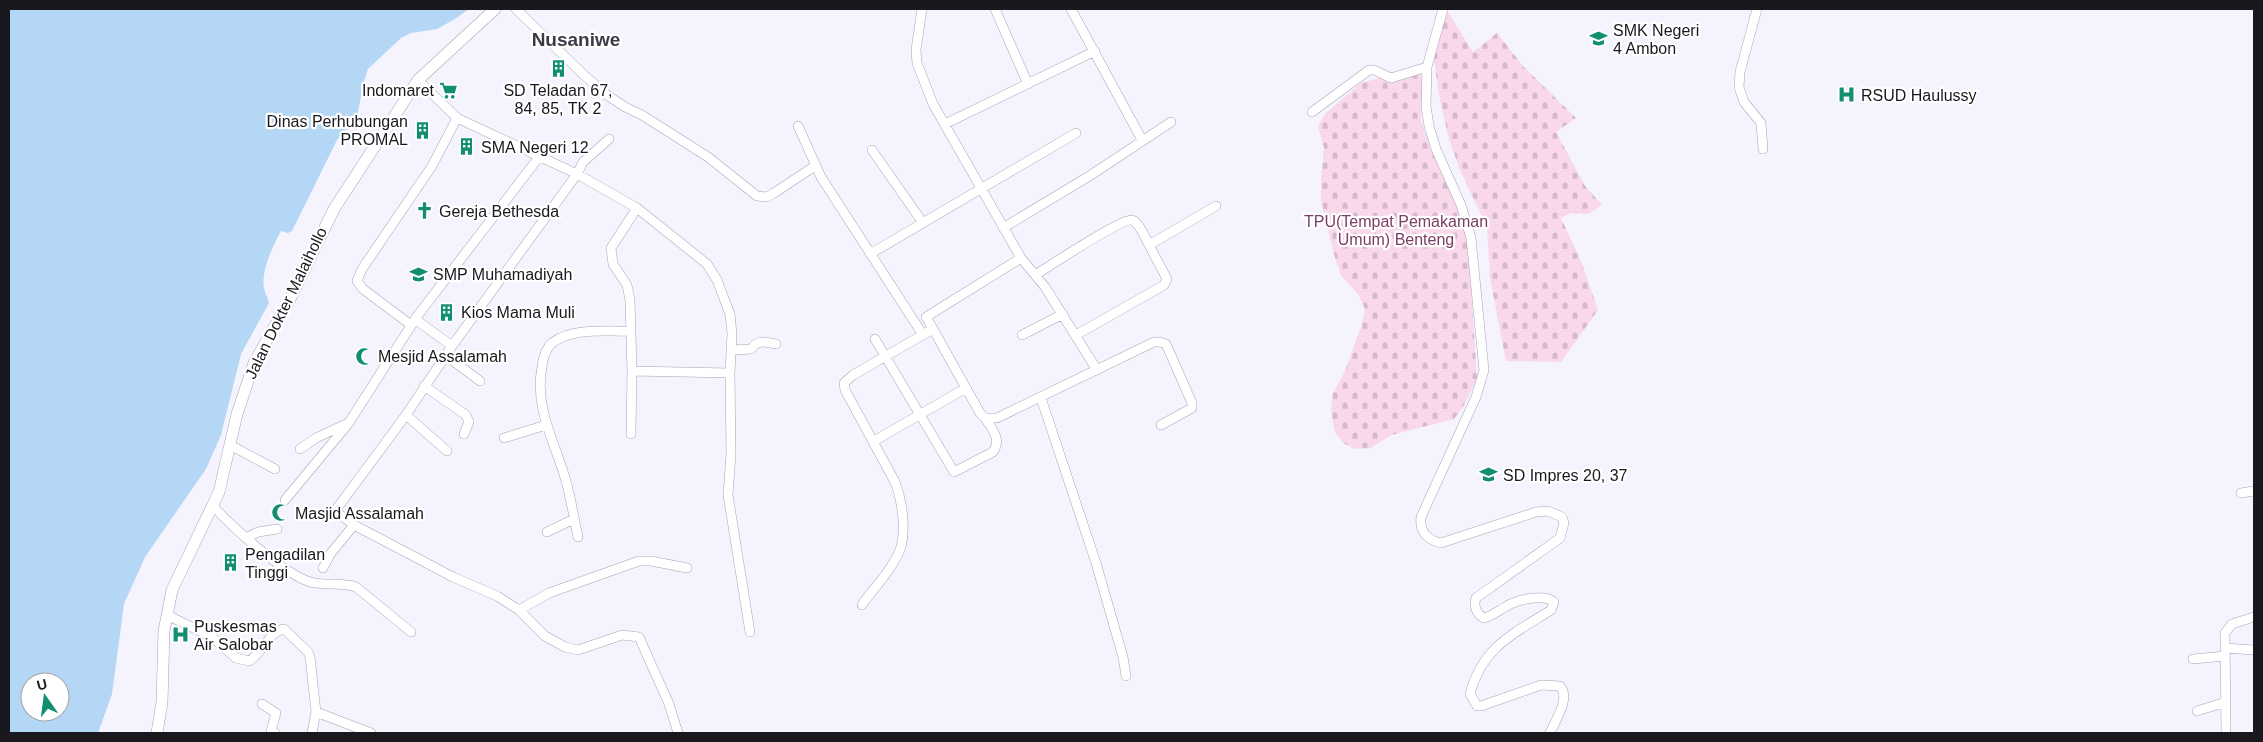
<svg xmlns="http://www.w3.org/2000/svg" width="2263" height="742" viewBox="0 0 2263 742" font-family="Helvetica,sans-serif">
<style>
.cemetery{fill:url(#cemetery-stones)}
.water{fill:#b4d7f6;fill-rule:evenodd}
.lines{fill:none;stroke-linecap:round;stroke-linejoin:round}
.minor-casing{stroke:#a7a4b4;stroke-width:10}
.major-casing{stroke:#a7a4b4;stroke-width:12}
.minor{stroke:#fff;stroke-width:9}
.major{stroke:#fff;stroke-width:11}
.labels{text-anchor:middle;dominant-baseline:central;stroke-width:4.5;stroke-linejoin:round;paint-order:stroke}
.poi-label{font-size:16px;fill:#19181e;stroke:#fff;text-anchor:start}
.park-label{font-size:16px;fill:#7b3d66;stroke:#fff}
.street-label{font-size:16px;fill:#19181e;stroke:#fff}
.quarter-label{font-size:19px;font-weight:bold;fill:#3d3a48;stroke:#fff}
</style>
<defs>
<pattern id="cemetery-stones" width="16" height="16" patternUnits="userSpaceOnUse" patternTransform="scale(1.25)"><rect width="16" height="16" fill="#fad8ec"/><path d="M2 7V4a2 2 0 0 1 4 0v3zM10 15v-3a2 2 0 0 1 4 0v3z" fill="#d6b9ca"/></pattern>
</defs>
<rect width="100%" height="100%" fill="#f5f3fe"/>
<!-- cemetery -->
<path class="cemetery" d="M 1446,9 L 1473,52 L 1497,33 L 1523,66 L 1576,118 L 1556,132 L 1585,186 L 1602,205 L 1588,214 L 1571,213 L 1561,218 L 1581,261 L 1598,310 L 1561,362 L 1506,361 L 1490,278 L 1487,227 L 1460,170 L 1449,139 L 1440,101 L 1433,53 Z
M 1420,67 L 1423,86 L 1421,121 L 1431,151 L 1458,202 L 1468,242 L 1477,379 L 1463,407 L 1454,419 L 1391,435 L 1371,448 L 1354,449 L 1342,442 L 1334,430 L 1331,409 L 1333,393 L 1345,371 L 1361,327 L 1365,309 L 1358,294 L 1341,276 L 1333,251 L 1321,200 L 1321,180 L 1324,148 L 1318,126 L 1326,113 L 1361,83 Z"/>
<!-- water -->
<path class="water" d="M 9,9 L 469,9 L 455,19 L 437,29 L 411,33 L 401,38 L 368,69 L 364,81 L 357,117 L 337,140 L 292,231 L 288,233 L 281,231 C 273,246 261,270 264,288 C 265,293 268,298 269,303 L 241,354 L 221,435 L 206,469 L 145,557 L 124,604 L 112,694 L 98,733 L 9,733 ZM 30,682 L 60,682 L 60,712 L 30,712 Z"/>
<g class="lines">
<defs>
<path id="minor" d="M 516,9 L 585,76 L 607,95 L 625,107 L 642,115 L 708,157 L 757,196 L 767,197 L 774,193 L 815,166
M 922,9 L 916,50 L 917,63 L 933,104 L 1021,258 L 1045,287 L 1097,370
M 995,9 L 1028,84
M 1071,9 L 1142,140
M 1443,9 L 1427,67 L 1426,106 L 1429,126 L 1436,149 L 1461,205 L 1471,238 L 1484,370 L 1476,397 L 1421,517 C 1419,532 1428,540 1441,543 L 1536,512 L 1548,511 L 1562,517 L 1564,523 L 1560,538 L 1476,598 C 1473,606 1477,615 1484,618 C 1492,616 1498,611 1505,607 C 1516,600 1543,593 1554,602 L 1551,610 C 1513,634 1482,647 1470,694 L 1477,706 L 1481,706 L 1541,685 L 1560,686 C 1571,698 1555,721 1550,733
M 1757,9 L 1740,72 L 1739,87 L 1744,102 L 1761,123 L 1763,149
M 418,80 L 457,118 L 577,174 L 583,162 L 609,139
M 1312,112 L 1369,70 L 1374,70 L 1391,78 L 1427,67
M 945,124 L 1095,51
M 798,126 L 821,177 L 923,335
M 872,150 L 923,223
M 1003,228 L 1091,175 L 1171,122
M 870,254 L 1076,133
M 1035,275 C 1048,267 1122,218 1132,220 C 1140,223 1145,238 1149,245
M 411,325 L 363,289 L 357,281 L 362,269 L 432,166 L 457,118
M 1022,335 L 1063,314
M 1076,335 L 1164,285 L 1167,279 L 1149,245 L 1216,206
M 875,339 L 954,472 L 993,452 C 1002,439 992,429 985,418
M 452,346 L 415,319 L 539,157
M 732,350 L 751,349 C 759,339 763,342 776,344
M 445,355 L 480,381
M 632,371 L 730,373
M 424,386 L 466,415 L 469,422 L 464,434
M 966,388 L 980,413 L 985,418 L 997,418 L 1154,342 L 1160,342 L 1166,344 L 1192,403 L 1192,408 L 1161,425
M 1041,398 L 1096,563 L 1123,657 L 1126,676
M 406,415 L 447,451
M 631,434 L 632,371 L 630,300 L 627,285 L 613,264 L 611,248 L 637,208
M 504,438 L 546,425
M 874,441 L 966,388 L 933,329
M 230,445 L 275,469
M 300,449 L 316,438 L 346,424
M 2241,493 L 2254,491
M 285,500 L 348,424 L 414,321
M 213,506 C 233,528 283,573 310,582 C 325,586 340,582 356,587 L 411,632
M 547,532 L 574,519
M 578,537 C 574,518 571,499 566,481 C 555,442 534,408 542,367 C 543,358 545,349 552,343 C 573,327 606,332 630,331
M 246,538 L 258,532 L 277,529
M 323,568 L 331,553 L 354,525
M 687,568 L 651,561 L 639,561 L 549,593 L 519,610 L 497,596 L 453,577 L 354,525 L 335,511 L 406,415 L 452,346 L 577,174 L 637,208 L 707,264 L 717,280 L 730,314 L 732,334 L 730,373 L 731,454 L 728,495 L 750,632
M 862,605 C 870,592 882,581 890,568 C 894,562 899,554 901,547 C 906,528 902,500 895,482 L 845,390 L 844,383 L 853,375 L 933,329 L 926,317 L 1021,258
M 519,610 L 545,636 L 565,647 L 578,650 L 622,635 L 639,637 L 669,704 L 678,733
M 167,615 L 212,637 L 236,658 L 249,661 C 262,654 269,631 284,629 L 308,652 L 310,657 L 316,712 L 312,733
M 2225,648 L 2254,650
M 2193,659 L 2225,656
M 262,704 L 276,713 L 271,731 L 275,733
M 2197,711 L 2226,702
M 316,712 L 371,733
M 2226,733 L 2225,633 L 2232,624 L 2254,617"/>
<path id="major" d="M 157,733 L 162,702 L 164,631 L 172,590 L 219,492 L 237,414 L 254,363 L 290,299 L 334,209 L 418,80 L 495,9"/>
</defs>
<!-- minor casing -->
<use href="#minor" class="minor-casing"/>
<!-- major casing -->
<use href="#major" class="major-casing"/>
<!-- minor -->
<use href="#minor" class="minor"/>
<!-- major -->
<use href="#major" class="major"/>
</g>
<!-- icons -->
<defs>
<symbol id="school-bare" viewBox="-9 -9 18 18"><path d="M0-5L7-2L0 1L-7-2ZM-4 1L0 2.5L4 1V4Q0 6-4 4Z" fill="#128e73" stroke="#fff" stroke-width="2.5" paint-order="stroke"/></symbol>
<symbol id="building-bare" viewBox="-9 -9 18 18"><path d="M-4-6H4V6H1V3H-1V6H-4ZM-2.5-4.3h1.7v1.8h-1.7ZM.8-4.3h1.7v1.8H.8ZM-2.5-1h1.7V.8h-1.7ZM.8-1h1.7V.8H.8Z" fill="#128e73" stroke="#fff" stroke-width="2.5" paint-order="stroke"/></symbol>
<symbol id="supermarket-bare" viewBox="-9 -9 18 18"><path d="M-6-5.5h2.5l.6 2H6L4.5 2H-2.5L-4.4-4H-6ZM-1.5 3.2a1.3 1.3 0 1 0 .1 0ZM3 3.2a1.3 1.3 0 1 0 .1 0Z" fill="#128e73" stroke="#fff" stroke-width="2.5" paint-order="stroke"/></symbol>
<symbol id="hospital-bare" viewBox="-9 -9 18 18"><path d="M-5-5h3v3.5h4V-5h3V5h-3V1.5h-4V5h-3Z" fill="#128e73" stroke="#fff" stroke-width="2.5" paint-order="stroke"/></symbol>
<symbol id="church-bare" viewBox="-9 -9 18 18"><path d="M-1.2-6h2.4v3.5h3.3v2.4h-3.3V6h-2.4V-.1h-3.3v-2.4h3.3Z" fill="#128e73" stroke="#fff" stroke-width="2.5" paint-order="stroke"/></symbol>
<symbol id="mosque-bare" viewBox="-9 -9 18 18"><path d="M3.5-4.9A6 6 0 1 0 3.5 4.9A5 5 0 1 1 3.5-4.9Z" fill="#128e73" stroke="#fff" stroke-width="2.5" paint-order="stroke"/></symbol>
</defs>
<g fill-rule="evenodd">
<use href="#school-bare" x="1586" y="26" width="25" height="25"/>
<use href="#building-bare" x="546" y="56" width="25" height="25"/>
<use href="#supermarket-bare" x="436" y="78" width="25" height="25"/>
<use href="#hospital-bare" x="1834" y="82" width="25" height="25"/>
<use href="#building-bare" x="410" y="118" width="25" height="25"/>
<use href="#building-bare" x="454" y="134" width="25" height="25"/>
<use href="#church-bare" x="412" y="198" width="25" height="25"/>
<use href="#school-bare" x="406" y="262" width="25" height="25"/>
<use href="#building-bare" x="434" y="300" width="25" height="25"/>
<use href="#mosque-bare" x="352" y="344" width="25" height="25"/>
<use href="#school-bare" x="1476" y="462" width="25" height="25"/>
<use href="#mosque-bare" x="268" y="500" width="25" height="25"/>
<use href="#building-bare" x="218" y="550" width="25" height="25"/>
<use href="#hospital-bare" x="168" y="622" width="25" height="25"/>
</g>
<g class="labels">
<!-- poi labels -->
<g class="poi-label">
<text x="1613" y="30">SMK Negeri<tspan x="1613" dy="18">4 Ambon</tspan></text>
<text x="434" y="90" text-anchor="end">Indomaret</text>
<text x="558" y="90" text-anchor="middle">SD Teladan 67,<tspan x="558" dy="18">84, 85, TK 2</tspan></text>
<text x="1861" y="95">RSUD Haulussy</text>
<text x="408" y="121" text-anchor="end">Dinas Perhubungan<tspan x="408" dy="18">PROMAL</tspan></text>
<text x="481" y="147">SMA Negeri 12</text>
<text x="439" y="211">Gereja Bethesda</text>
<text x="433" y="274">SMP Muhamadiyah</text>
<text x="461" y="312">Kios Mama Muli</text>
<text x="378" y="356">Mesjid Assalamah</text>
<text x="1503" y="475">SD Impres 20, 37</text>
<text x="295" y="513">Masjid Assalamah</text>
<text x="245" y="554">Pengadilan<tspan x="245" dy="18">Tinggi</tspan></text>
<text x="194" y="626">Puskesmas<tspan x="194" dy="18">Air Salobar</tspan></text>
</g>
<!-- park labels -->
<g class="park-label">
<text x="1396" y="221">TPU(Tempat Pemakaman<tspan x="1396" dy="18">Umum) Benteng</tspan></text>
</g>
<!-- street labels -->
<g class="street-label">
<text transform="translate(286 303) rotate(-64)">Jalan Dokter Malaihollo</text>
</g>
<!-- quarter labels -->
<g class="quarter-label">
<text x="576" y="39">Nusaniwe</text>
</g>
</g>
<!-- border -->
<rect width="2263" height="742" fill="none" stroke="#19181e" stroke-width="20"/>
<!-- north arrow -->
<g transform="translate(45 697) rotate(346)"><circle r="24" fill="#ffffff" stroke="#a3a3a5"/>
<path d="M0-4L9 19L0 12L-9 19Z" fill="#128e73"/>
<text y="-8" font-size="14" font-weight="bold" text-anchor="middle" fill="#19181e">U</text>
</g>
</svg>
